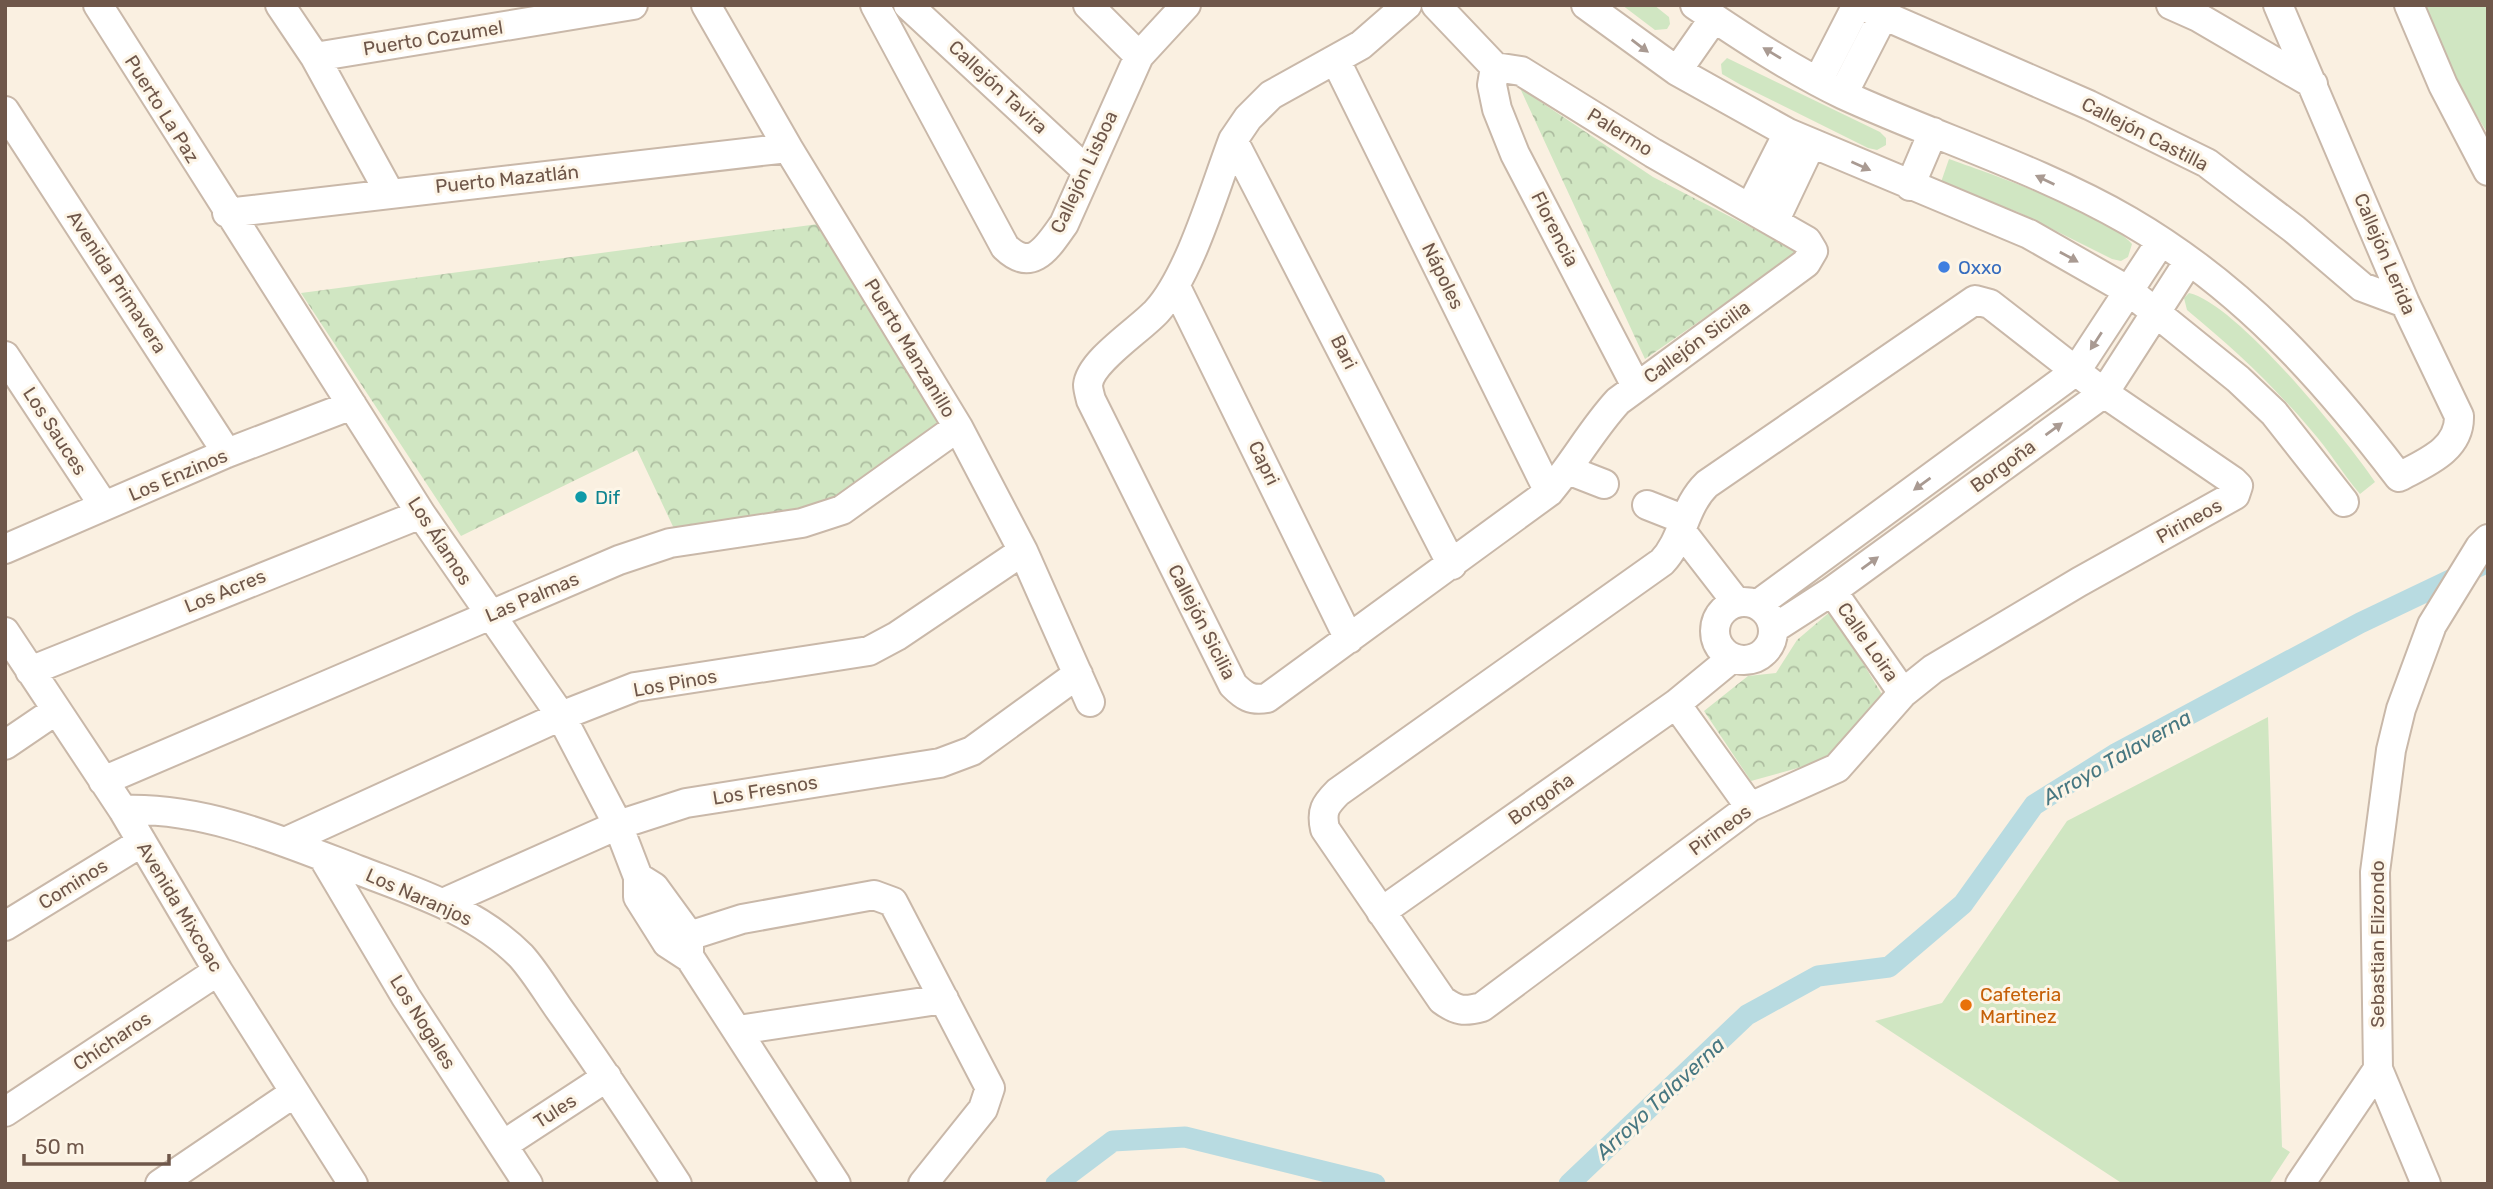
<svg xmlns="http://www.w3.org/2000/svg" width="2493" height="1189" viewBox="0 0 2493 1189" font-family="Rubik,sans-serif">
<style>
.grass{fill:#d0e6c2}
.park{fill:url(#park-crowns)}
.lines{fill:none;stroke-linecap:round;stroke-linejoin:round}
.canal{stroke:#b8dbe1;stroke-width:21}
.minor-casing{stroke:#c9b8a9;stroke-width:32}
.minor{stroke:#fff;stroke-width:28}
.oneway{fill:#a99a92}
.shop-dot{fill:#3f7fe0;stroke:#fdf5e7;stroke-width:2.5}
.culture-dot{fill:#0f9aa8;stroke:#fdf5e7;stroke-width:2.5}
.food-dot{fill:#e8710a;stroke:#fdf5e7;stroke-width:2.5}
.labels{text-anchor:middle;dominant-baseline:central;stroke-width:6;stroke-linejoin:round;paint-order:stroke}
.street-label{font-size:19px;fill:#6f574a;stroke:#fdf5e7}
.shop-label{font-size:19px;fill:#366cbe;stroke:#fdf5e7;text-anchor:start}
.culture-label{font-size:19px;fill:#0d838f;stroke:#fdf5e7;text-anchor:start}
.food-label{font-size:19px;fill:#c56008;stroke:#fdf5e7;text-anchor:start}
.water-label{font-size:21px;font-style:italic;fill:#477781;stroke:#fdf5e7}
</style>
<defs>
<pattern id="park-crowns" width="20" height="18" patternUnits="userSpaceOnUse" patternTransform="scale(1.75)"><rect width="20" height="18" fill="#d0e6c2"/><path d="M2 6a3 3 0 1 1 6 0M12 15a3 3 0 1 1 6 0" fill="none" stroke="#adbda0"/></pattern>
</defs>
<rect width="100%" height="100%" fill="#faf0e1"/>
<!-- grass -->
<path class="grass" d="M 1622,5 L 1654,5 L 1669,17 L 1670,24 L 1667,29 L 1655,30 Z
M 2424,5 L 2488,5 L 2488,134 L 2452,75 Z
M 1727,58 L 1880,132 L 1886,138 L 1886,145 L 1877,150 L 1868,148 L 1741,85 L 1722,74 L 1721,64 Z
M 1949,159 C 1991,174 2104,213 2132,244 L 2128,257 L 2121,261 L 2112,259 L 2018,212 L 1940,185 Z
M 2189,293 C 2236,303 2346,439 2375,482 L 2360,494 C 2342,473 2329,450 2311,430 C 2273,385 2232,347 2187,310 L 2184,298 Z
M 2268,717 L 2282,1147 L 2290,1152 L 2269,1184 L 2123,1184 L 1875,1021 L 1942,1003 L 2067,821 Z"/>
<!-- park -->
<path class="park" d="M 1520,88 L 1653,177 L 1799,252 L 1645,359 Z
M 826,223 L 948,420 L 845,505 L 677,535 L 637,450 L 461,536 L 301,293 Z
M 1831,611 L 1883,696 L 1823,761 L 1751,781 L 1704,711 L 1748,676 L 1776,673 L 1797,640 Z"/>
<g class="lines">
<!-- canal -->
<path class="canal" d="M 1056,1184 L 1113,1141 L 1185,1137 L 1375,1184
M 1569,1184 L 1747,1015 L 1818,976 L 1889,967 L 1963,904 L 2034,805 L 2117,753 L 2360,623 L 2488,562"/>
<defs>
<path id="minor" d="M 98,5 L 421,514 L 561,716 L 618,825 L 638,877 L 638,897 L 667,943 L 690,958 L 836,1184
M 280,5 L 315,57 L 389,192
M 706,5 L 788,148 L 958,427 L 1023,551 L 1090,702
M 875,5 L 1005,247 C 1033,274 1048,246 1064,224 L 1139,56 L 1186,5
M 908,5 L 1086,170
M 1088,5 L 1139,56
M 1407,5 L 1361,45 L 1271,95 L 1248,118 L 1233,140 C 1215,187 1190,275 1157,311 C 1141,329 1090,361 1088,385 C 1088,389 1090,396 1091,400 L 1233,685 C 1244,696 1251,701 1267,698 L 1549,492 C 1574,463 1592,429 1618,401 L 1806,263 L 1813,251 L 1807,241 L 1653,153 L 1521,71 L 1495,67 L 1436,5
M 1586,5 L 1677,71 L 1788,133 L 2029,234 L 2129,291 L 2238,379 L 2274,413 L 2344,502
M 1695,5 C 1742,37 1792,70 1844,95 C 1938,138 2039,169 2129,221 C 2242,287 2321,375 2399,477 C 2425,463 2460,450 2459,416 L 2405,303 L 2278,5
M 1860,5 L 2089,105 L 2207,163 L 2294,229 L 2362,287 L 2405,303
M 2171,5 L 2198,17 L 2313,84
M 2409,5 L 2443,85 L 2488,171
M 315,57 L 633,5
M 1336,61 L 1549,492
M 1495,67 L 1492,85 L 1497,109 L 1515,154 L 1636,386
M 1677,71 L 1714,18
M 1818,81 L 1857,5
M 1843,94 L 1882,18
M 5,111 L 227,453
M 1233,140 L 1452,565
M 1910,186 L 1933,132
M 1750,208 L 1788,133
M 227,213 L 788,148
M 1774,222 L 1811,144
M 1176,287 L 1349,639
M 1975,300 L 1990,304 L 2104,393 L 2233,481 L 2238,486 L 2235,495 L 2079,582 L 1933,669 L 1903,693 L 1837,768 L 1750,807 L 1482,1007 C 1464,1012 1457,1011 1442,1000 L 1325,829 C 1321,811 1325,805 1338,792 L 1662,562 C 1684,539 1683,507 1707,484 Z
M 5,356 L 104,506
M 1568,470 L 1604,484
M 1647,505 L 1685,520
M 1682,532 L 1737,603
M 5,549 L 227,453 L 352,405
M 1832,591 L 1903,693
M1715 631a29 29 0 1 1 58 0a29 29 0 1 1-58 0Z
M 1757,605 L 2076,371 L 2160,243
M 1773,629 L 1832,591 L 2104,393 L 2189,261
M 5,632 L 123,810 L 218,971 L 353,1184
M 30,671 L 421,514
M 1676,704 L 1750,807
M 5,745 L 55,711
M 103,781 L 619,560 L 670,543 L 802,523 L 842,510 L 958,427
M 123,810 C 204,807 283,841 358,870 C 415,892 477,911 521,956 C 537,974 550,997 564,1016 C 603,1071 640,1127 677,1184
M 285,842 L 561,716 L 635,687 L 869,651 L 897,636 L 1023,551
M 323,857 L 406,997 L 528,1184
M 638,877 L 654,887 L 689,935 L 689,952
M 443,903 L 618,825 L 686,803 L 940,763 L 972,751 L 1078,674
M 1381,912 L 1676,704 L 1732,658
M 5,926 L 142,842
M 667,943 L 742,919 L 874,895 L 893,902 L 990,1088 L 983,1109 L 923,1184
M 738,1030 L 944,999
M 5,1112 L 218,971
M 503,1145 L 607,1077
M 160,1184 L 294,1093
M 2300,1184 L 2378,1069
M 2426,1184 L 2378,1069 L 2375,872 L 2391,750 L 2401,709 L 2432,625 L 2480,547 L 2488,539"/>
</defs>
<!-- minor casing -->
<use href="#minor" class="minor-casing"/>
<!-- minor -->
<use href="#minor" class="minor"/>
</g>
<!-- one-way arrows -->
<defs><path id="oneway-solid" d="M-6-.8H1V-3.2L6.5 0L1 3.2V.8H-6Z" transform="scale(1.75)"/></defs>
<g class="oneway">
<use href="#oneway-solid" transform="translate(1640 46) rotate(37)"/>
<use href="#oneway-solid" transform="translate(1772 53) rotate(-149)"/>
<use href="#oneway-solid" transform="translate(1861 166) rotate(24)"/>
<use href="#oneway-solid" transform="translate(2045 180) rotate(-154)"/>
<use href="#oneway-solid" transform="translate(2069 257) rotate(29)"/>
<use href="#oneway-solid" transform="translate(2096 341) rotate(123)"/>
<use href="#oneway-solid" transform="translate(2054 429) rotate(-36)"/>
<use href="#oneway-solid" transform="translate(1922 484) rotate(144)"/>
<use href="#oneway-solid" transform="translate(1870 563) rotate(-36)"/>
</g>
<!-- markers -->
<circle class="shop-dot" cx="1944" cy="267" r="7"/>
<circle class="culture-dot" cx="581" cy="497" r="7"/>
<circle class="food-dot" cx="1966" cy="1005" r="7"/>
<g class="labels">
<!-- street labels -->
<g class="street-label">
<text transform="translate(433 38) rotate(-9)">Puerto Cozumel</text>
<text transform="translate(998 87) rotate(43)">Callejón Tavira</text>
<text transform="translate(162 109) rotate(58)">Puerto La Paz</text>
<text transform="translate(1620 132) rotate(32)">Palermo</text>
<text transform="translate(2145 134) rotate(27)">Callejón Castilla</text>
<text transform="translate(1084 172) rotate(-65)">Callejón Lisboa</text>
<text transform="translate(507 179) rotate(-6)">Puerto Mazatlán</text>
<text transform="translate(1555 229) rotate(63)">Florencia</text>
<text transform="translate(2385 254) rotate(67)">Callejón Lerida</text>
<text transform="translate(1443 276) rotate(64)">Nápoles</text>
<text transform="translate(117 282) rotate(57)">Avenida Primavera</text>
<text transform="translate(1697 342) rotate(-36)">Callejón Sicilia</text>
<text transform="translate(910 348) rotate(59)">Puerto Manzanillo</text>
<text transform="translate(1344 352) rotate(63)">Bari</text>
<text transform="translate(55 431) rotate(57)">Los Sauces</text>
<text transform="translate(1264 463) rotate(64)">Capri</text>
<text transform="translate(2003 466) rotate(-36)">Borgoña</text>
<text transform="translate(178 475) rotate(-23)">Los Enzinos</text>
<text transform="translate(2189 521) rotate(-29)">Pirineos</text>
<text transform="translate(440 541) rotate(57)">Los Álamos</text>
<text transform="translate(225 591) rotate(-22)">Los Acres</text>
<text transform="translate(532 597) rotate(-23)">Las Palmas</text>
<text transform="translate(1202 622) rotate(63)">Callejón Sicilia</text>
<text transform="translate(1868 642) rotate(55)">Calle Loira</text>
<text transform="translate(675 683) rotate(-10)">Los Pinos</text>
<text transform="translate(765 790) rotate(-9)">Los Fresnos</text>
<text transform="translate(1541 799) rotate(-35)">Borgoña</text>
<text transform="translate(1720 830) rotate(-36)">Pirineos</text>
<text transform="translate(73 884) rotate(-32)">Cominos</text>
<text transform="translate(419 897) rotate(24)">Los Naranjos</text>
<text transform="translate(180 907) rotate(59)">Avenida Mixcoac</text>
<text transform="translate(2377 944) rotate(-90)">Sebastian Elizondo</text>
<text transform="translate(423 1022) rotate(58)">Los Nogales</text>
<text transform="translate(112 1041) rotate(-34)">Chícharos</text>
<text transform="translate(555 1111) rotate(-33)">Tules</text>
</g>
<!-- shop labels -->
<g class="shop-label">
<text x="1958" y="267">Oxxo</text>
</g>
<!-- culture labels -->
<g class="culture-label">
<text x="595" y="497">Dif</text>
</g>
<!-- food labels -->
<g class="food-label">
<text x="1980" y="994">Cafeteria<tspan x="1980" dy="22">Martinez</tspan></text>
</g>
<!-- water labels -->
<g class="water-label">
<text transform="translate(2117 757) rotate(-30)">Arroyo Talaverna</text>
<text transform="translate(1660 1098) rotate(-43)">Arroyo Talaverna</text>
</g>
</g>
<!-- border -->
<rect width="2493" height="1189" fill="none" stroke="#6f574a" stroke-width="14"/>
<!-- scale -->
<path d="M24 1154v10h145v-10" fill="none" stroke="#6f574a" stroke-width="3.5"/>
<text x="35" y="1154" font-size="21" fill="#6f574a" stroke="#fdf5e7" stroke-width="5" paint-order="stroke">50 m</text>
</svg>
